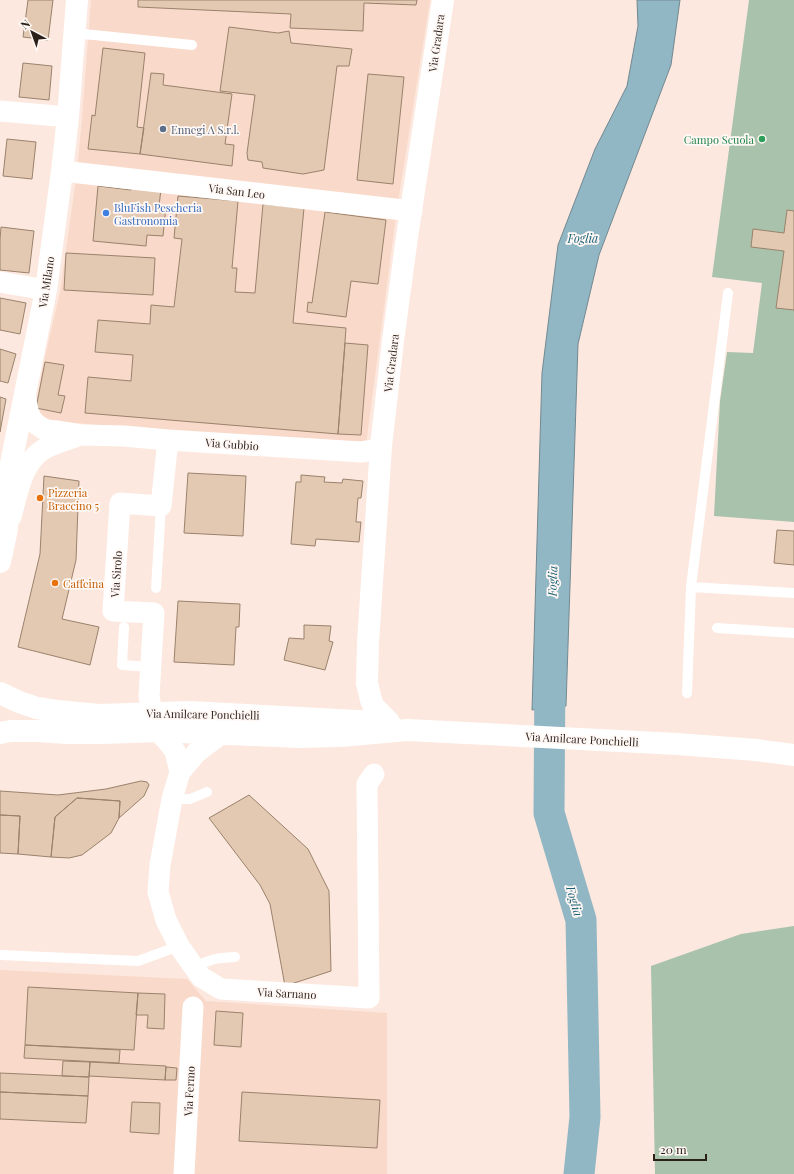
<svg xmlns="http://www.w3.org/2000/svg" width="794" height="1174" viewBox="0 0 794 1174" font-family="'Playfair Display',serif">
<style>
.built{fill:#f9d9c9}
.green{fill:#a8c2ab}
.water{fill:#91b6c4;stroke:#728991}
.lines{fill:none;stroke-linecap:round;stroke-linejoin:round}
.river{stroke:#91b6c4;stroke-width:31}
.building{fill:#e3c9b1;stroke:#9a826d}
.lane{stroke:#fff;stroke-width:10}
.street{stroke:#fff;stroke-width:21}
.secondary{stroke:#fff;stroke-width:22}
.service-dot{fill:#5c6f8a;stroke:#fff8f5;stroke-width:1.5}
.leisure-dot{fill:#2e9e5b;stroke:#fff8f5;stroke-width:1.5}
.shop-dot{fill:#3f7fe0;stroke:#fff8f5;stroke-width:1.5}
.food-dot{fill:#e8710a;stroke:#fff8f5;stroke-width:1.5}
.labels{text-anchor:middle;dominant-baseline:central;stroke-width:3.5;stroke-linejoin:round;paint-order:stroke}
.street-label{font-size:11px;fill:#2a1f19;stroke:#fff8f5}
.service-label{font-size:11px;fill:#4e5e75;stroke:#fff8f5;text-anchor:start}
.leisure-label{font-size:11px;fill:#27864d;stroke:#fff8f5;text-anchor:end}
.shop-label{font-size:11px;fill:#366cbe;stroke:#fff8f5;text-anchor:start}
.food-label{font-size:11px;fill:#c56008;stroke:#fff8f5;text-anchor:start}
.water-label{font-size:12px;font-style:italic;fill:#195f74;stroke:#fff8f5}
</style>
<rect width="100%" height="100%" fill="#fce8de"/>
<!-- built -->
<path class="built" d="M 91,0 L 430,0 L 397,209 L 366,445 L 166,431 L 54,421 L 42,416 L 35,409 L 44,361 L 60,292 L 77,172 L 82,118 Z
M 0,970 L 187,979 L 206,1001 L 387,1013 L 387,1174 L 0,1174 Z"/>
<!-- green -->
<path class="green" d="M 749,0 L 794,0 L 794,522 L 714,516 L 720,401 L 727,352 L 753,353 L 762,283 L 712,277 Z
M 794,926 L 794,1174 L 655,1174 L 651,966 L 741,934 Z"/>
<!-- water -->
<path class="water" d="M 637,0 L 680,0 L 671,65 L 599,255 L 578,344 L 566,706 L 532,710 L 542,373 L 558,245 L 595,149 L 627,86 L 638,26 Z"/>
<g class="lines">
<!-- river -->
<path class="river" d="M 550,666 L 549,813 L 581,920 L 585,1117 L 579,1174"/>
</g>
<!-- building -->
<path class="building" d="M 28,0 L 53,0 L 48,40 L 23,37 Z
M 138,0 L 417,0 L 416,5 L 364,3 L 363,31 L 290,28 L 291,14 L 138,7 Z
M 229,27 L 278,33 L 289,31 L 291,43 L 352,49 L 349,66 L 337,66 L 324,170 L 303,174 L 263,168 L 262,162 L 248,160 L 247,153 L 255,95 L 220,91 Z
M 103,48 L 145,53 L 137,127 L 144,128 L 140,154 L 88,149 L 92,115 L 95,116 Z
M 23,63 L 52,66 L 49,100 L 19,97 Z
M 151,73 L 164,74 L 163,85 L 232,94 L 225,144 L 234,145 L 232,166 L 140,154 Z
M 368,74 L 404,77 L 393,184 L 357,180 Z
M 7,139 L 36,142 L 32,179 L 3,176 Z
M 132,184 L 161,189 L 159,206 L 166,206 L 163,236 L 147,235 L 146,246 L 93,241 L 98,186 L 131,190 Z
M 178,196 L 238,201 L 232,268 L 237,268 L 235,292 L 255,293 L 263,204 L 304,208 L 293,323 L 346,328 L 338,434 L 85,413 L 88,377 L 131,381 L 133,355 L 95,352 L 98,320 L 150,324 L 151,305 L 174,307 L 182,239 L 174,238 Z
M 787,210 L 794,211 L 794,310 L 776,308 L 784,251 L 751,247 L 753,229 L 784,233 Z
M 325,212 L 386,220 L 378,284 L 351,281 L 346,317 L 307,312 L 308,302 L 312,303 Z
M 1,227 L 34,231 L 29,273 L 0,270 L 0,240 Z
M 66,253 L 155,258 L 153,295 L 64,290 Z
M 0,298 L 26,303 L 20,334 L 0,330 Z
M 345,343 L 368,345 L 361,435 L 338,434 Z
M 0,349 L 16,354 L 8,383 L 0,381 Z
M 45,362 L 64,365 L 58,395 L 65,396 L 61,413 L 36,408 Z
M 0,397 L 6,399 L 0,432 Z
M 188,473 L 246,476 L 243,536 L 184,533 Z
M 301,475 L 325,477 L 324,482 L 342,483 L 343,479 L 363,481 L 361,498 L 358,498 L 356,522 L 361,522 L 359,542 L 316,539 L 315,546 L 291,544 L 296,482 L 301,482 Z
M 44,476 L 79,481 L 76,560 L 62,619 L 99,627 L 90,665 L 18,647 L 40,554 Z
M 777,530 L 794,531 L 794,565 L 774,563 Z
M 178,601 L 240,604 L 239,627 L 236,627 L 234,665 L 174,662 Z
M 304,625 L 331,626 L 329,641 L 333,642 L 325,670 L 284,660 L 289,638 L 304,639 Z
M 141,781 L 147,782 L 149,785 L 144,796 L 119,818 L 120,801 L 77,798 L 55,817 L 51,857 L 18,854 L 20,816 L 0,815 L 0,791 L 58,795 L 106,789 Z
M 249,795 L 308,849 L 329,891 L 331,971 L 285,986 L 270,904 L 260,885 L 209,818 Z
M 77,798 L 120,801 L 119,818 L 111,833 L 82,855 L 69,858 L 51,857 L 55,817 Z
M 0,815 L 20,816 L 18,854 L 0,853 Z
M 28,987 L 138,993 L 134,1050 L 25,1045 Z
M 138,993 L 165,994 L 164,1029 L 147,1028 L 148,1015 L 136,1015 Z
M 216,1011 L 243,1013 L 241,1047 L 214,1045 Z
M 25,1045 L 120,1050 L 119,1063 L 24,1058 Z
M 63,1061 L 90,1062 L 89,1077 L 62,1076 Z
M 90,1062 L 166,1066 L 165,1080 L 89,1076 Z
M 166,1067 L 177,1068 L 176,1080 L 165,1080 Z
M 0,1073 L 89,1077 L 88,1096 L 0,1092 Z
M 0,1092 L 88,1096 L 86,1123 L 0,1119 Z
M 242,1092 L 380,1100 L 377,1148 L 239,1141 Z
M 132,1102 L 160,1103 L 159,1134 L 130,1132 Z"/>
<g class="lines">
<!-- lane -->
<path class="lane" d="M 74,33 L 192,45
M 691,587 L 794,593
M 156,588 L 161,506
M 124,627 L 122,665 L 150,667
M 717,628 L 794,633
M 687,693 L 691,587 L 728,293
M 172,799 L 190,799 L 207,792
M 0,955 L 138,961 L 179,946
M 194,968 C 210,959 216,958 235,957"/>
<!-- street -->
<path class="street" d="M 0,111 L 68,117
M 62,171 L 412,211
M 0,282 L 46,290
M 25,395 L 28,411 L 31,418 L 36,424 L 45,430 L 58,431 L 82,435 L 124,436 L 168,440 L 361,452 L 374,450 L 381,446
M 11,517 C 18,492 22,459 48,447 C 59,442 70,439 81,435
M 152,713 L 149,696 L 154,613 L 113,611 L 120,503 L 161,506 L 168,440
M 158,731 L 167,741 L 175,751 L 180,772
M 221,734 L 197,752 L 180,772 L 172,799 L 160,865 L 158,892 L 166,920 L 179,946 L 201,977 L 221,989 L 369,998 L 367,784 L 374,774
M 184,1174 L 193,1007"/>
<!-- secondary -->
<path class="secondary" d="M 0,562 L 7,529 L 8,478 L 46,290 L 62,171 L 68,117 L 77,0
M 0,693 L 19,702 L 37,708 L 57,711 L 99,715 L 189,712 L 377,722
M 389,722 L 374,707 L 371,700 L 367,683 L 368,642 L 381,446 L 393,341 L 407,237 L 443,0
M 0,733 L 11,731 L 38,731 L 66,733 L 103,733 L 158,731 L 299,737 L 341,736 L 407,730 L 677,744 L 756,750 L 794,755"/>
</g>
<!-- markers -->
<circle class="service-dot" cx="163" cy="129" r="4"/>
<circle class="leisure-dot" cx="762" cy="139" r="4"/>
<circle class="shop-dot" cx="106" cy="213" r="4"/>
<g class="food-dot">
<circle cx="40" cy="498" r="4"/>
<circle cx="55" cy="583" r="4"/>
</g>
<g class="labels">
<!-- street labels -->
<g class="street-label">
<text transform="translate(436 43) rotate(-82)">Via Gradara</text>
<text transform="translate(237 191) rotate(7)">Via San Leo</text>
<text transform="translate(46 282) rotate(-81)">Via Milano</text>
<text transform="translate(391 363) rotate(-83)">Via Gradara</text>
<text transform="translate(232 444) rotate(4)">Via Gubbio</text>
<text transform="translate(116 574) rotate(-86)">Via Sirolo</text>
<text transform="translate(203 714) rotate(1)">Via Amilcare Ponchielli</text>
<text transform="translate(582 739) rotate(3)">Via Amilcare Ponchielli</text>
<text transform="translate(287 993) rotate(3)">Via Sarnano</text>
<text transform="translate(189 1091) rotate(-87)">Via Fermo</text>
</g>
<!-- service labels -->
<g class="service-label">
<text x="171" y="129">Ennegi A S.r.l.</text>
</g>
<!-- leisure labels -->
<g class="leisure-label">
<text x="754" y="139">Campo Scuola</text>
</g>
<!-- shop labels -->
<g class="shop-label">
<text x="114" y="207">BluFish Pescheria<tspan x="114" dy="13">Gastronomia</tspan></text>
</g>
<!-- food labels -->
<g class="food-label">
<text x="48" y="492">Pizzeria<tspan x="48" dy="13">Braccino 5</tspan></text>
<text x="63" y="583">Caffeina</text>
</g>
<!-- water labels -->
<g class="water-label">
<text x="583" y="238">Foglia</text>
<text transform="translate(552 581) rotate(-89)">Foglia</text>
<text transform="translate(575 901) rotate(74)">Foglia</text>
</g>
</g>
<!-- north arrow -->
<g transform="translate(32 32) rotate(319)" stroke="#fff8f5" stroke-width="3" paint-order="stroke">
<path d="M0-3L7 15L0 10L-7 15Z" fill="#2a1f19"/>
<text y="-6" font-size="11" font-weight="bold" text-anchor="middle" fill="#2a1f19">N</text>
</g>
<!-- scale -->
<path d="M654 1154v6h52v-6" fill="none" stroke="#2a1f19" stroke-width="2"/>
<text x="660" y="1154" font-size="12" fill="#2a1f19" stroke="#fff8f5" stroke-width="3" paint-order="stroke">20 m</text>
</svg>
